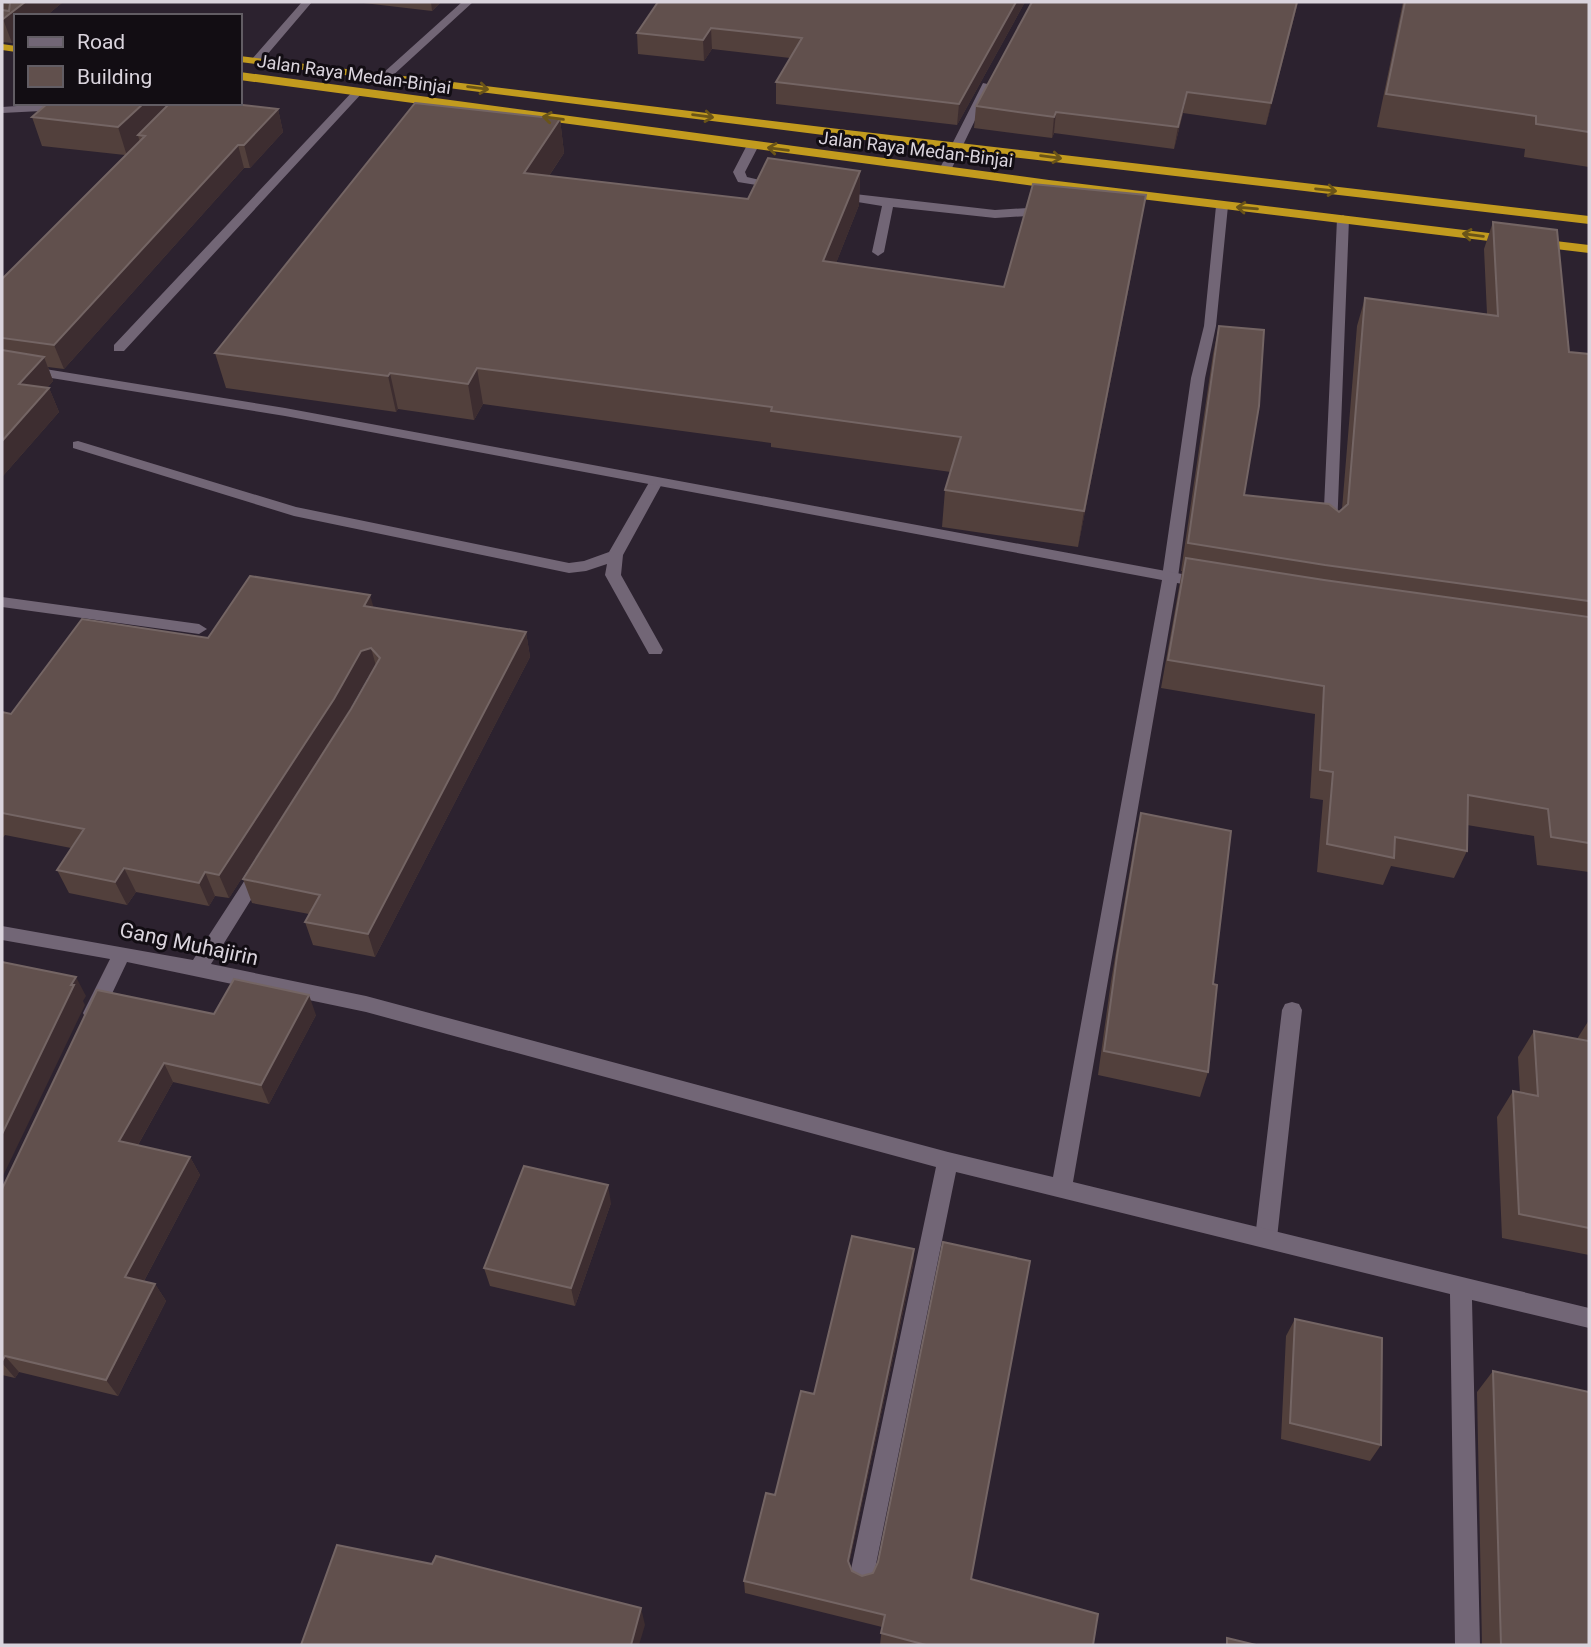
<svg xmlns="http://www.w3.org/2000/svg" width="1591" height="1647" viewBox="0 0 1591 1647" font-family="Roboto,sans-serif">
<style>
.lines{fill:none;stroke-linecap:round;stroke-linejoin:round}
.service{fill:#726676;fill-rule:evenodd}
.minor{fill:#726676;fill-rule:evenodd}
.trunk{fill:#c29b1e;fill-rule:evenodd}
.wall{fill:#52403c}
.shaded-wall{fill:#3d2d30}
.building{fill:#61504d;stroke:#746564;stroke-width:2}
.oneway{stroke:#6a5418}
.labels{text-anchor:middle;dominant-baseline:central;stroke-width:6;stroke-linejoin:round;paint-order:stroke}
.far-street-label{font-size:18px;fill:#dad4dd;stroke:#120d13}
.street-label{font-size:21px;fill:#dad4dd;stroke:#120d13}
</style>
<rect width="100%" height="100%" fill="#2c222f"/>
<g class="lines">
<!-- service -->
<path class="service" d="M 302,2 L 312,2 L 260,63 L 252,63 L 252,59 Z
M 462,2 L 473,2 L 390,78 L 382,78 L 382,74 Z
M 354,90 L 363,92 L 124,351 L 114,351 L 114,345 Z
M 61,103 L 41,111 L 2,113 L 2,107 Z
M 753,142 L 759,145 L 745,172 L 747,177 L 782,185 L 782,189 L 738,182 L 733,172 L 747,145 Z
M 837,192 L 995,210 L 1044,207 L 1050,211 L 1044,215 L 995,218 L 893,207 L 884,252 L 878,256 L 872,252 L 882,206 L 833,198 L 831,196 Z
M 1222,202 L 1228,206 L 1216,326 L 1205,378 L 1178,577 L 1170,582 L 1162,577 L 1191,378 L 1204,326 L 1216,206 Z
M 1343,215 L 1349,219 L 1337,530 L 1330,535 L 1323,530 L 1337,219 Z
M 78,441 L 296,507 L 569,563 L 584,561 L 609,552 L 651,479 L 661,479 L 663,482 L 623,555 L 621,575 L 663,650 L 661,654 L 649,654 L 605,575 L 607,564 L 586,571 L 569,573 L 294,516 L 73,448 L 73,442 Z
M 1292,1002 L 1299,1004 L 1302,1010 L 1277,1238 L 1274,1245 L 1266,1248 L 1258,1245 L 1255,1238 L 1282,1010 L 1285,1004 Z"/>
<!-- minor -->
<path class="minor" d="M 983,83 L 992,85 L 951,170 L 941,172 L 939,170 Z
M 2,362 L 285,408 L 1209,579 L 1212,583 L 1204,588 L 1177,583 L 1073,1182 L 1589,1308 L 1589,1328 L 1472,1300 L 1480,1645 L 1455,1645 L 1450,1294 L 956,1172 L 874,1574 L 871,1583 L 862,1586 L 853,1583 L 850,1574 L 936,1167 L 366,1012 L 127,962 L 100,1019 L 93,1021 L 86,1019 L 83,1013 L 110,959 L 2,940 L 2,926 L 193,960 L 254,866 L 266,866 L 269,871 L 211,964 L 366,996 L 948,1152 L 1053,1177 L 1162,580 L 285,416 L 2,370 Z
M 2,597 L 199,624 L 207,629 L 199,634 L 2,607 Z"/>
<!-- trunk -->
<path class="trunk" d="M 2,44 L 16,46 L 16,52 L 2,50 Z
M 240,56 L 847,130 L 1589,216 L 1589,224 L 847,138 L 240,62 Z
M 240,72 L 1049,180 L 1589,245 L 1589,253 L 1049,188 L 240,80 Z"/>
</g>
<!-- wall -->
<path class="wall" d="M 2,2 L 63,2 L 46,16 L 16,16 L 16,39 L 12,43 L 2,42 Z
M 355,2 L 441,2 L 432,11 Z
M 658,2 L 1025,2 L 957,125 L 776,104 L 776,82 L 790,58 L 712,49 L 704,61 L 638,54 L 637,33 Z
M 1032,2 L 1298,2 L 1266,125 L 1183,113 L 1174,149 L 1054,133 L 1052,138 L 974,128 L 976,106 Z
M 1403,2 L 1589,2 L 1589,167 L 1524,157 L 1525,149 L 1377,127 Z
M 48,103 L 168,103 L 163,109 L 163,110 L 278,109 L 283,132 L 250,168 L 244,168 L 64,369 L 48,367 L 53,381 L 47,388 L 49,388 L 59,412 L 2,477 L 2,279 L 125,155 L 42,146 L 32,117 Z
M 560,119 L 564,153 L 549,176 L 748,199 L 860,171 L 859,205 L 836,263 L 1004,287 L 1140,230 L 1078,547 L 942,527 L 945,490 L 951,472 L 771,447 L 771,443 L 483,404 L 474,420 L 398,409 L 396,412 L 226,388 L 215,353 Z
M 1493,222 L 1569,352 L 1589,354 L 1589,872 L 1537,865 L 1534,836 L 1467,825 L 1467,851 L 1454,878 L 1391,866 L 1383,885 L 1317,872 L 1323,800 L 1310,798 L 1315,714 L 1161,688 L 1182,571 L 1181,571 L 1213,354 L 1219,326 L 1244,495 L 1339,512 L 1342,509 L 1357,326 L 1365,298 L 1487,314 L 1484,249 Z
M 374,608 L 526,632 L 530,657 L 375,957 L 313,945 L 305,922 L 309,914 L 252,903 L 243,879 L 351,709 L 370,675 L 368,676 L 341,724 L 229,898 L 215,896 L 209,906 L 136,892 L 127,905 L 69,893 L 57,870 L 71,848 L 5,835 L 2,839 L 2,712 L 11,714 L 208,638 Z
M 1141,813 L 1208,1072 L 1200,1097 L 1098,1075 L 1111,981 L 1135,840 Z
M 214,1014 L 316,1015 L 269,1104 L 173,1082 L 138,1145 L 190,1157 L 200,1175 L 144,1281 L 155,1284 L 166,1301 L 118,1396 L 19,1372 L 15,1378 L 2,1375 L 2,1189 Z
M 1589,1020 L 1589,1255 L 1502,1238 L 1497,1117 L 1513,1091 L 1520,1093 L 1518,1057 L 1534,1031 L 1577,1039 Z
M 611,1203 L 575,1306 L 490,1286 L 484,1268 Z
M 914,1249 L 913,1265 L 849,1564 L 852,1571 L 862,1576 L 971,1579 L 1093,1645 L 880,1645 L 882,1627 L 745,1593 L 744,1581 L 775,1495 Z
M 1295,1319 L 1381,1445 L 1370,1461 L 1281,1439 L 1286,1336 Z
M 1493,1371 L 1589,1645 L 1482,1645 L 1477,1392 Z"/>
<!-- shaded-wall -->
<path class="shaded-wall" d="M 25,2 L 63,2 L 46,16 L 16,16 L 16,39 L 12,43 L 3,19 Z
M 431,2 L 441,2 L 432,11 Z
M 1016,2 L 1025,2 L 957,125 L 959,104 Z
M 1297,2 L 1298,2 L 1266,125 L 1271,103 Z
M 711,28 L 712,49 L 704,61 L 703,40 Z
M 1187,92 L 1183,113 L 1174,149 L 1178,127 Z
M 144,103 L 168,103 L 163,109 L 165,118 L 145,136 L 138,135 L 140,143 L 127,156 L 118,127 Z
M 278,109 L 283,132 L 250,168 L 244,145 Z
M 1056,112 L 1054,133 L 1052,138 L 1054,117 Z
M 560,119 L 564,153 L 528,207 L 524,173 Z
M 238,145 L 244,168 L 64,369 L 54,345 Z
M 860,171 L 859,205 L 823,296 L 823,261 Z
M 1146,195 L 1140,230 L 1078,547 L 1084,511 Z
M 44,357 L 53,381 L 29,408 L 19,384 Z
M 477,368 L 483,404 L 474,420 L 468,384 Z
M 390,373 L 398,409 L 396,412 L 388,376 Z
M 49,388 L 59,412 L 2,477 L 2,441 Z
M 370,595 L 377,619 L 364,606 Z
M 526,632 L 530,657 L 375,957 L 368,934 Z
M 371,648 L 378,673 L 368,676 L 341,724 L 229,898 L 219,875 L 361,651 Z
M 124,868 L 136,892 L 127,905 L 115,882 Z
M 205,872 L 215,896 L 209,906 L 199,883 Z
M 76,977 L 86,996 L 83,1001 L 85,1005 L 2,1178 L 2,1134 L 71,985 Z
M 309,995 L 316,1015 L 269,1104 L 261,1085 Z
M 164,1063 L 173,1082 L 130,1159 L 119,1141 Z
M 190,1157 L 200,1175 L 137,1294 L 125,1277 Z
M 608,1185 L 611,1203 L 575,1306 L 571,1288 Z
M 914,1249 L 913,1265 L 847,1573 L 848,1561 Z
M 155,1284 L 166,1301 L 118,1396 L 106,1380 Z
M 5,1356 L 19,1372 L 15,1378 L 2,1363 Z
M 641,1608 L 645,1625 L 639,1645 L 631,1645 Z"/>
<!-- building -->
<path class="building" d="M 4,2 L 25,2 L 3,19 L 2,19 L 2,10 L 9,11 L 10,3 Z
M 658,2 L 1016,2 L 959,104 L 776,82 L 802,38 L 711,28 L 703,40 L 637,33 Z
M 1032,2 L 1297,2 L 1271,103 L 1187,92 L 1178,127 L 1056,112 L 1054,117 L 976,106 Z
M 1405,2 L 1589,2 L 1589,132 L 1536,124 L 1536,116 L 1386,94 Z
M 48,103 L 144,103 L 118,127 L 32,117 Z
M 170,103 L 225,103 L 278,109 L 244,145 L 238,145 L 54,345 L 2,338 L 2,279 L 145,136 L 138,135 Z
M 415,103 L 560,119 L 524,173 L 748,199 L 768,158 L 860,171 L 823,261 L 1004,287 L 1033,184 L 1146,195 L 1084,511 L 945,490 L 961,437 L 771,411 L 772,407 L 477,368 L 468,384 L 390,373 L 388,376 L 215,353 Z
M 1493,222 L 1557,230 L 1569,352 L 1589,354 L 1589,601 L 1325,565 L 1188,543 L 1219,326 L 1264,330 L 1259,406 L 1244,495 L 1329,504 L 1339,512 L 1348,504 L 1365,298 L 1498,316 Z
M 2,350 L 44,357 L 19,384 L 49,388 L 2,441 Z
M 1186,558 L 1324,580 L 1589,617 L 1589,843 L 1551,837 L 1548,809 L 1468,795 L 1467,851 L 1395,837 L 1394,858 L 1327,844 L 1333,772 L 1320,770 L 1324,686 L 1168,660 Z
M 250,576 L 370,595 L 364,606 L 526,632 L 368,934 L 305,922 L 320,895 L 243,879 L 351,709 L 380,658 L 371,648 L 361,651 L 334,699 L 219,875 L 205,872 L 199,883 L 124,868 L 115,882 L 57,870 L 84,829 L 2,813 L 2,712 L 11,714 L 82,619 L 208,638 Z
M 1141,813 L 1231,831 L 1213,984 L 1217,985 L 1208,1072 L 1104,1051 L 1117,956 Z
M 2,962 L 76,977 L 71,985 L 74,985 L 2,1134 Z
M 234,979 L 309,995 L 261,1085 L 164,1063 L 119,1141 L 190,1157 L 125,1277 L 155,1284 L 106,1380 L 5,1356 L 2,1361 L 2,1189 L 97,990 L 214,1014 Z
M 1534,1031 L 1589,1041 L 1589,1228 L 1519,1214 L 1513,1091 L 1538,1096 Z
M 524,1166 L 608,1185 L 571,1288 L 484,1268 Z
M 852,1236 L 914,1249 L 848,1561 L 852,1571 L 862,1576 L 873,1573 L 878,1562 L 943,1242 L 1030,1261 L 971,1579 L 1098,1614 L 1093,1645 L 926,1645 L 881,1633 L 885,1615 L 744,1581 L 766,1493 L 775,1495 L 801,1391 L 814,1394 Z
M 1295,1319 L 1382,1338 L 1381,1445 L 1290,1423 Z
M 1493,1371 L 1589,1392 L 1589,1645 L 1501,1645 Z
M 337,1545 L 432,1564 L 436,1556 L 641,1608 L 631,1645 L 301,1645 Z
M 1227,1638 L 1256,1645 L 1227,1645 Z"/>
<!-- one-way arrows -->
<defs><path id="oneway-shaft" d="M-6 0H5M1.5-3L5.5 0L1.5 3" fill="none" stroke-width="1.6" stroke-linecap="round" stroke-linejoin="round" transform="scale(1.75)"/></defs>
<g class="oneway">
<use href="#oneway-shaft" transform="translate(478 88) rotate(7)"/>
<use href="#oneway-shaft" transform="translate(703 116) rotate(7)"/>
<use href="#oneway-shaft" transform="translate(553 118) rotate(-172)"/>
<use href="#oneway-shaft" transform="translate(778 149) rotate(-173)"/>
<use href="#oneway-shaft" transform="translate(1051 157) rotate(7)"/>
<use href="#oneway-shaft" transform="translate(1326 190) rotate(6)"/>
<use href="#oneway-shaft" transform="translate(1247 208) rotate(-175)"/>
<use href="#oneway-shaft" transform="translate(1473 235) rotate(-173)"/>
</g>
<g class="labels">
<!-- far-street labels -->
<g class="far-street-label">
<text transform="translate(354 74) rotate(8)">Jalan Raya Medan-Binjai</text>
<text transform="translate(916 149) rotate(7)">Jalan Raya Medan-Binjai</text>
</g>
<!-- street labels -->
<g class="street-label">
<text transform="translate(189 944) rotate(12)">Gang Muhajirin</text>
</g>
</g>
<!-- border -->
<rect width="1591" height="1647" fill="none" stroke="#dad4dd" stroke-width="7"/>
<!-- legend -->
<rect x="14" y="14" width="228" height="91" fill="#120d13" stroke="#625d64" stroke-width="2"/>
<rect x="28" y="37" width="35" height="10" fill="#726676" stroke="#625d64" stroke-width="2"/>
<text x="77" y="49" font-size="21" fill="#dad4dd">Road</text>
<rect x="28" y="66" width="35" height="21" fill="#61504d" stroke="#625d64" stroke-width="2"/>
<text x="77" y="84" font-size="21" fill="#dad4dd">Building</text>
</svg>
